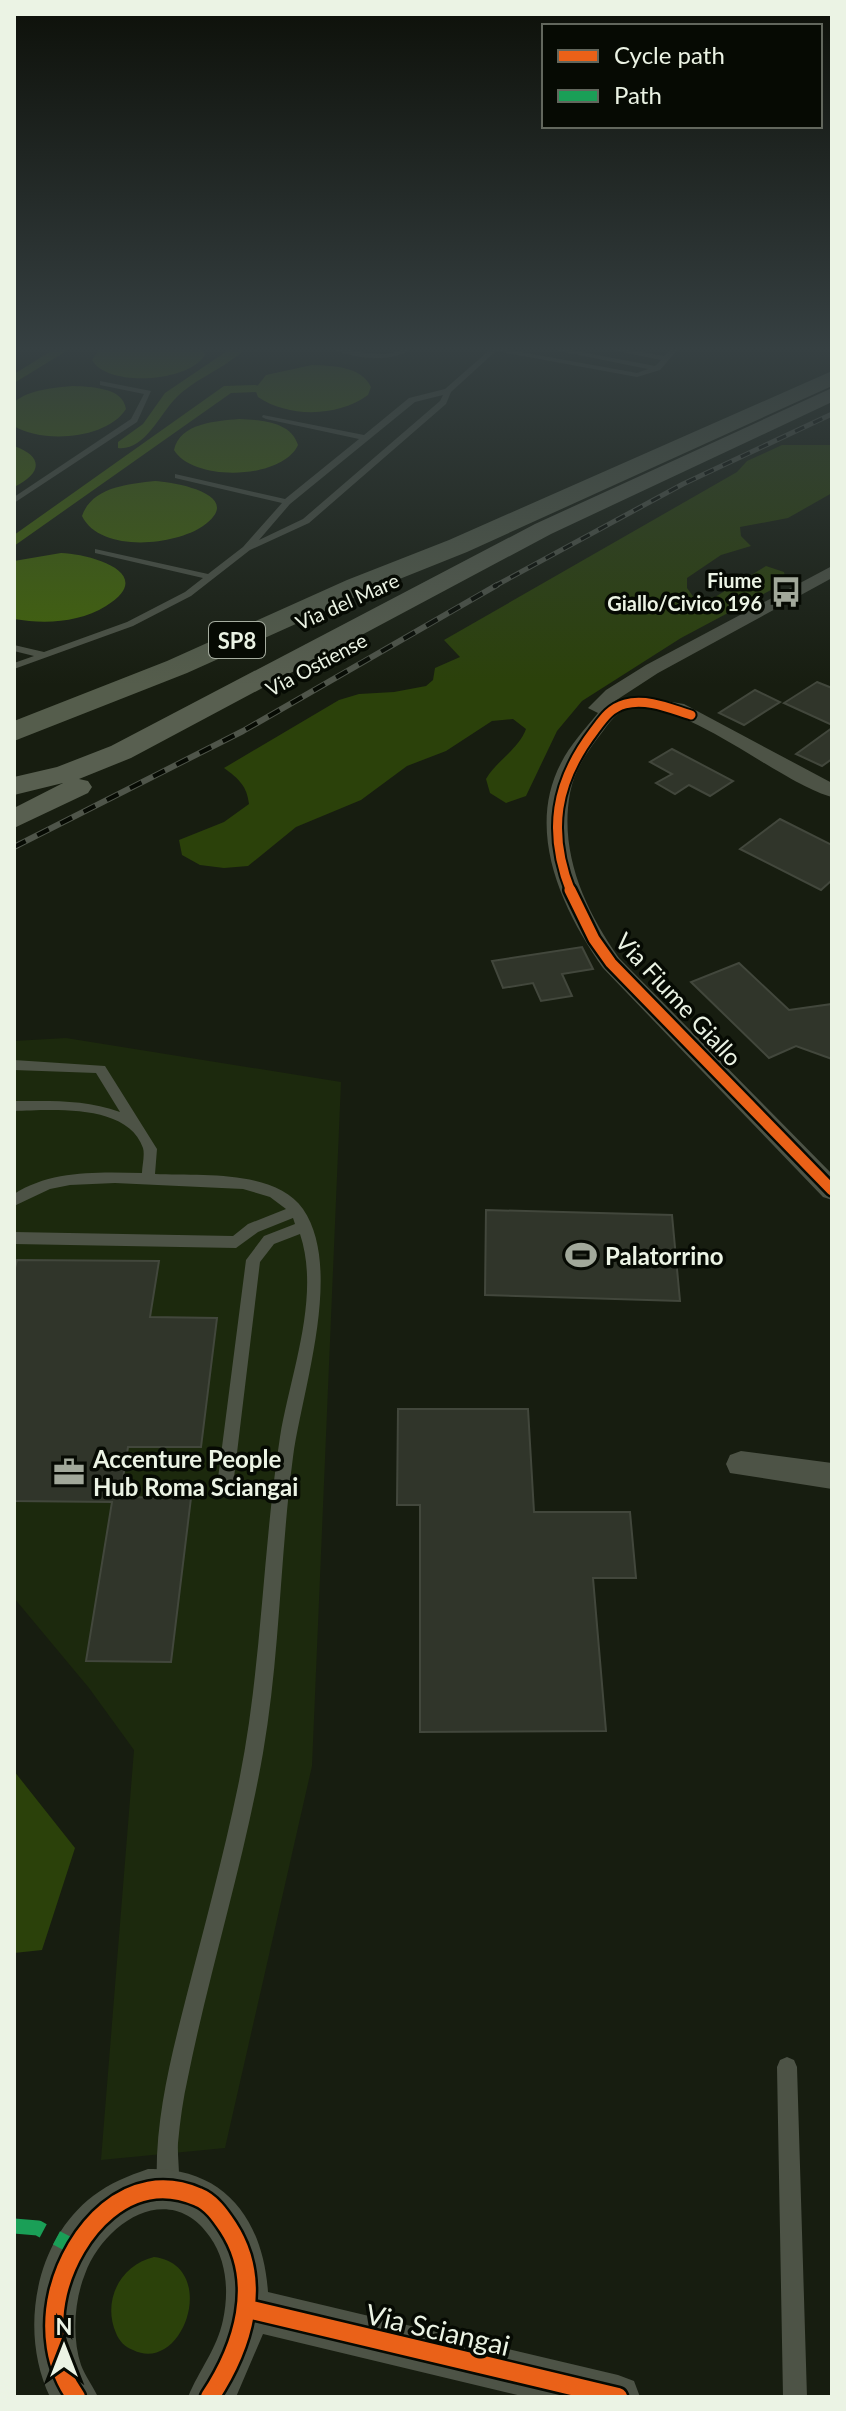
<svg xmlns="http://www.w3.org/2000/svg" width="846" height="2411" viewBox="0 0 846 2411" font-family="Lato,sans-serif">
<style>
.built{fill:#1c290d}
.green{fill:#2b410a}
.water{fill:#436608}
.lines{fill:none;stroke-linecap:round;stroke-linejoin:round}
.canal{fill:#436608;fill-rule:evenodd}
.building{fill:#30352a;stroke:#42473c;stroke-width:2}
.lane{fill:#4d5346;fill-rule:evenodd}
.street{fill:#4d5346;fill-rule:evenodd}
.secondary{fill:#585f50;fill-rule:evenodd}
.primary{fill:#555d4c;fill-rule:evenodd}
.rail-far1-casing{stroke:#4f554a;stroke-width:5}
.rail-casing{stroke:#4f554a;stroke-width:6}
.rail-far1{stroke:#060a03;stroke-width:3;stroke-dasharray:10;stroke-linecap:butt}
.rail{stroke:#060a03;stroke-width:4;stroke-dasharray:13;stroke-linecap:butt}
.quiet{stroke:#1a9f57;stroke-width:15;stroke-dasharray:30 15;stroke-linecap:butt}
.cycleway-far2-casing{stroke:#060a03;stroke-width:13}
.cycleway-far1-casing{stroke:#060a03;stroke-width:16}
.cycleway-casing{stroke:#060a03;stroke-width:23}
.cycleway-far2{stroke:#ea6118;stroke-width:9}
.cycleway-far1{stroke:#ea6118;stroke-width:11}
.cycleway{stroke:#ea6118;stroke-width:18}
.labels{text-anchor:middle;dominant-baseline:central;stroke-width:7;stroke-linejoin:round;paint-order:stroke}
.far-poi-label{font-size:20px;font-weight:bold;fill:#ebf3e4;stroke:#060a03;text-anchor:end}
.far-street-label{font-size:20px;fill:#ebf3e4;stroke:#060a03}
.shield{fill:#060a03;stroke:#a6ada0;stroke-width:2}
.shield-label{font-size:22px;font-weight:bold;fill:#ebf3e4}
.street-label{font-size:24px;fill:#ebf3e4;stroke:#060a03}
.poi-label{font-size:24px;font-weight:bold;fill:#ebf3e4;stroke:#060a03;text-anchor:start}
.near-street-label{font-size:28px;fill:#ebf3e4;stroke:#060a03}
</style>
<rect width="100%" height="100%" fill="#171d10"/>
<!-- built -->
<path class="built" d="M 66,1038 L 341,1082 L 312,1766 L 225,2148 L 101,2160 L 134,1750 L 89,1688 L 14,1598 L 14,1041 Z"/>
<!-- green -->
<path class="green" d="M 782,445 L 832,445 L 832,493 L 788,518 L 740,527 L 741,536 L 751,546 L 721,555 L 687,578 L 687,588 L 695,599 L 715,597 L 766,566 L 784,572 L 786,582 L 681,638 L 582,701 L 557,731 L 526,796 L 506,803 L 490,793 L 486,779 C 497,760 518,750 526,729 L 513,719 L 492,721 L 446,751 L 407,766 L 361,800 L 296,827 L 248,866 L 224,868 L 200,865 L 182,855 L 179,840 L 224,822 L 249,804 C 247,786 239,779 224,768 L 339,700 L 359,694 L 394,692 L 426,686 L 433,680 L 435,668 L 460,657 L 444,640 L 737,472 L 747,461 Z
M 14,1771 L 75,1848 L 42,1950 L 14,1953 Z
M 154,2257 C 220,2265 184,2375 133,2350 C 125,2347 119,2341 116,2333 C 102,2301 120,2265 154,2257 Z"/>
<!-- water -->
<path class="water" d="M 101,347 L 202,347 L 205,355 C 189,382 108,388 92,360 Z
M 312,365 C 333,366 361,366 371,387 L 368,395 C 338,417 289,418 258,397 L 255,389 L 266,375 Z
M 73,386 C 91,387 123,387 126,409 C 107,439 43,444 14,426 L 14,402 C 31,389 53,388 73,386 Z
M 239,419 C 260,420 291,421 298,445 C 282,480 193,482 174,450 C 180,423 216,421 239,419 Z
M 14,446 C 45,457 41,474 14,487 Z
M 155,481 C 175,482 247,495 203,526 C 174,546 100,553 82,516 C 92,487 128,484 155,481 Z
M 61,553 C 90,554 159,573 106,606 C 79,623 44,624 14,619 L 14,561 Z"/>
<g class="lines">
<!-- canal -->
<path class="canal" d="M 58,347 L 73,347 L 14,383 L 14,374 Z
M 233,347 L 246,348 C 225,369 193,379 174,400 C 159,416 144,451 118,448 L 118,442 L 143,424 L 165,393 Z
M 255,385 L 259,386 L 259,392 L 231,393 L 14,546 L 14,535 L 224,386 Z"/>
</g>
<!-- building -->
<path class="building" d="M 817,682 L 832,688 L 832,725 L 784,703 Z
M 755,690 L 780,702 L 744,725 L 719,713 Z
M 832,728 L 832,759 L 822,766 L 796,754 Z
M 672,749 L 733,781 L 710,796 L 689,785 L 675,794 L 656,783 L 672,774 L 650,762 Z
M 780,819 L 832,845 L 832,880 L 821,890 L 740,849 Z
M 582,947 L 593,969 L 562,974 L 572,996 L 541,1001 L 533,983 L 503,988 L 492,961 Z
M 739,963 L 789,1010 L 832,1004 L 832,1059 L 796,1046 L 769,1058 L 691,982 Z
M 486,1210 L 672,1215 L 680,1301 L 485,1295 Z
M 17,1260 L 159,1261 L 150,1317 L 217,1318 L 201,1447 L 128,1447 L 120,1497 L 191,1498 L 171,1662 L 86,1661 L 112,1502 L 14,1501 L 14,1272 Z
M 398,1409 L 528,1409 L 534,1512 L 630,1512 L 636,1578 L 593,1578 L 606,1731 L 420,1732 L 420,1505 L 397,1505 Z"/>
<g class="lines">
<!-- lane -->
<path class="lane" d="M 326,347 C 345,347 364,355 384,354 C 395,354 404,347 415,347 C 390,365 352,358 326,347 Z
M 493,347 L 637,373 L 648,369 L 539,347 L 555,347 L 655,366 L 661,360 L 598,347 L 613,347 L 664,356 L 673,347 L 680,347 L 660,370 L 637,377 L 496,351 L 451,392 L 446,404 L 309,523 L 250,550 L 191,596 L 133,626 L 14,669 L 14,663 L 34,656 L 14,651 L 14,645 L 44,652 L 127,622 L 185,592 L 203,578 L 95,553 L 95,549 L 208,574 L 243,547 L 282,503 L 175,478 L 175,474 L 285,499 L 359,439 L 266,419 L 262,417 L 263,415 L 364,435 L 409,398 L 445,389 ZM 443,395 L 440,401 L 303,519 L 259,540 L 290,504 L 415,402 Z
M 100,381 L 151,391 L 137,422 L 14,503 L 14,497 L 131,419 L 144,394 L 100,385 Z
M 14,1060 L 105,1066 L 157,1149 L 155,1174 C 199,1176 275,1169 303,1209 C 344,1269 302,1390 293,1457 C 280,1556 280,1655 263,1753 C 244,1862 210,1968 188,2077 C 183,2099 180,2121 178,2143 C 177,2160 182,2181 176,2197 L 168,2200 L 160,2197 L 157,2189 C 154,2123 170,2061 186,1998 C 204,1928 223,1858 238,1786 C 262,1671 262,1553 280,1437 C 290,1375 321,1297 300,1234 L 274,1244 L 260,1262 L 233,1486 L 231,1491 L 225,1493 L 219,1491 L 217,1486 L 246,1260 L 264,1236 L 295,1224 L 293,1218 L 258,1232 L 236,1248 L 14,1244 L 14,1232 L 233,1236 L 248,1224 L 286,1209 L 270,1197 L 243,1189 L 115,1183 L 70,1185 L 50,1189 L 14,1206 L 14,1194 C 51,1170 99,1172 142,1173 C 142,1166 145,1155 143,1148 C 128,1103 51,1110 14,1111 L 14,1101 C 50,1101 85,1099 120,1112 L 96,1073 L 14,1070 Z
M 787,2057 L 794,2060 L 797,2067 L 807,2397 L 783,2397 L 777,2067 L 780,2060 Z"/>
<!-- street -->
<path class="street" d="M 832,566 L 832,578 L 658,673 L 615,701 L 641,697 L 684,704 L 832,783 L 832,797 C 781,784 677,693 627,709 C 613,714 606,728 597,739 C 585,755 574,772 570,793 C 559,853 585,910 619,958 L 832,1174 L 832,1200 L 823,1197 L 603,968 C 563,911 525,832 561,763 C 570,745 585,729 598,713 L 588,708 L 606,690 L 646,665 Z
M 741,1451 L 832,1463 L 832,1489 L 730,1473 L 726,1464 L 730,1455 Z
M 148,2169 C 225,2167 263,2220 268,2292 L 618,2375 L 634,2381 L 640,2397 L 526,2397 L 263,2334 L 236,2397 L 188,2397 C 199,2370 217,2349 223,2320 C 229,2292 227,2261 210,2237 C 170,2179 104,2222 85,2274 C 74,2301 72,2338 81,2365 C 85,2376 93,2386 98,2397 L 50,2397 C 19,2333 34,2241 93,2196 C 110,2183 128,2176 148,2169 Z"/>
<!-- secondary -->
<path class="secondary" d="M 832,388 L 832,402 L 551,534 L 131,758 L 79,779 L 88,781 L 92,787 L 88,793 L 14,828 L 14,808 L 63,783 L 14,795 L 14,777 L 57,767 L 111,746 L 535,524 Z"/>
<!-- primary -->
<path class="primary" d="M 832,371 L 832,386 L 467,552 L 367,592 L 187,673 L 14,741 L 14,721 L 167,661 L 347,580 L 449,540 Z"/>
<defs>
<path id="rail-far1" d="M 493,587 L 683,484 L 832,414"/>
<path id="rail" d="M 14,847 L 243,731 L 497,585"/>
</defs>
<!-- rail-far1 casing -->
<use href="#rail-far1" class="rail-far1-casing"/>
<!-- rail casing -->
<use href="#rail" class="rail-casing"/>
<!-- rail-far1 -->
<use href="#rail-far1" class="rail-far1"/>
<!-- rail -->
<use href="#rail" class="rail"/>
<!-- quiet -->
<path class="quiet" d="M 14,2226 L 38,2228 L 74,2247"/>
<defs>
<path id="cycleway-far2" d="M 571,892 C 547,832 555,782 594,731 C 603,719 610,708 625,704 C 647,698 671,709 691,715"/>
<path id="cycleway-far1" d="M 570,890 L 594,939 L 611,963 L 832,1190"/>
<path id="cycleway" d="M 248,2309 L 618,2397
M 76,2397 C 54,2367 50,2328 58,2293 C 73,2231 129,2167 198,2197 C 211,2202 220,2215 228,2227 C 264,2282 243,2347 210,2397"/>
</defs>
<!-- cycleway-far2 casing -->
<use href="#cycleway-far2" class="cycleway-far2-casing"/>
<!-- cycleway-far1 casing -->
<use href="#cycleway-far1" class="cycleway-far1-casing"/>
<!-- cycleway casing -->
<use href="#cycleway" class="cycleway-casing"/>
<!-- cycleway-far2 -->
<use href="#cycleway-far2" class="cycleway-far2"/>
<!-- cycleway-far1 -->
<use href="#cycleway-far1" class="cycleway-far1"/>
<!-- cycleway -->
<use href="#cycleway" class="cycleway"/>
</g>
<!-- sky -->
<linearGradient id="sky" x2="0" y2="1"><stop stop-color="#0d1009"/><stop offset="0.51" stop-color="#364042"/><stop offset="1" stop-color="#364042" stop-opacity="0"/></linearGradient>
<rect width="846" height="685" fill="url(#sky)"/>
<!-- icons -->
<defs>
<symbol id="bus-bare" viewBox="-9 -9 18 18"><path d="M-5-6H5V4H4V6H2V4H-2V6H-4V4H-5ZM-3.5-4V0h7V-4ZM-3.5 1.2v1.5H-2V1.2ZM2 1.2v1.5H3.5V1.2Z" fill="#a1a89a" stroke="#060a03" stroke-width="2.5" paint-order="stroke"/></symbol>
<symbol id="stadium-bare" viewBox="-9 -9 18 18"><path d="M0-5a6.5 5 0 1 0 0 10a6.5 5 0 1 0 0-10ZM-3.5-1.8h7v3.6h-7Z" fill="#a1a89a" stroke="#060a03" stroke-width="2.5" paint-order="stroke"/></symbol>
<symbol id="office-bare" viewBox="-9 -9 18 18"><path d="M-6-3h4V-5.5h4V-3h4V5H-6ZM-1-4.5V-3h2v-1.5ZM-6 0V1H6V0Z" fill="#a1a89a" stroke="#060a03" stroke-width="2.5" paint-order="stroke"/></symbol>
</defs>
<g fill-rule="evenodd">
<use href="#bus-bare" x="764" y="570" width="44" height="44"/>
<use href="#stadium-bare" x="559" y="1233" width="44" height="44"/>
<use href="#office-bare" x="47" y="1450" width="44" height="44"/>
</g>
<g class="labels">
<!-- far-poi labels -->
<g class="far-poi-label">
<text x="762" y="580">Fiume<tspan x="762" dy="23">Giallo/Civico 196</tspan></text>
</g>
<!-- far-street labels -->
<g class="far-street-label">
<text transform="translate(347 601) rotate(-24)">Via del Mare</text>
<text transform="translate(316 664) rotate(-28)">Via Ostiense</text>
</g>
<!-- shield labels -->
<rect class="shield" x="209" y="622" width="56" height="36" rx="6"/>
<g class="shield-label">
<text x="237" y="640">SP8</text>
</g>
<!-- street labels -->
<g class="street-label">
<text transform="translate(679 999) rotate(47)">Via Fiume Giallo</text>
</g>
<!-- poi labels -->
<g class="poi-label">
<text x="605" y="1255">Palatorrino</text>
<text x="93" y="1458">Accenture People<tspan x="93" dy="28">Hub Roma Sciangai</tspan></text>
</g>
<!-- near-street labels -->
<g class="near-street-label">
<text transform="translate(438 2329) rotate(13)">Via Sciangai</text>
</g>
</g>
<!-- border -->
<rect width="846" height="2411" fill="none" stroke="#ebf3e4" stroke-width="32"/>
<!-- legend -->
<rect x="542" y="24" width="280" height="104" fill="#060a03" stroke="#62675d" stroke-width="2"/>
<rect x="558" y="50" width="40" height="12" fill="#ea6118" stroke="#62675d" stroke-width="2"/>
<text x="614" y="64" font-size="24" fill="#ebf3e4">Cycle path</text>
<rect x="558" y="90" width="40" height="12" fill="#1a9f57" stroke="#62675d" stroke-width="2"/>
<text x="614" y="104" font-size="24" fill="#ebf3e4">Path</text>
<!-- north arrow -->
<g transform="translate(64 2347)" stroke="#060a03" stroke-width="6" paint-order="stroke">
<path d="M0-6L14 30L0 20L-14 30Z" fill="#ebf3e4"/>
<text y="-12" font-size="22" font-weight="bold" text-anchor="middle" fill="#ebf3e4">N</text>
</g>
</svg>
